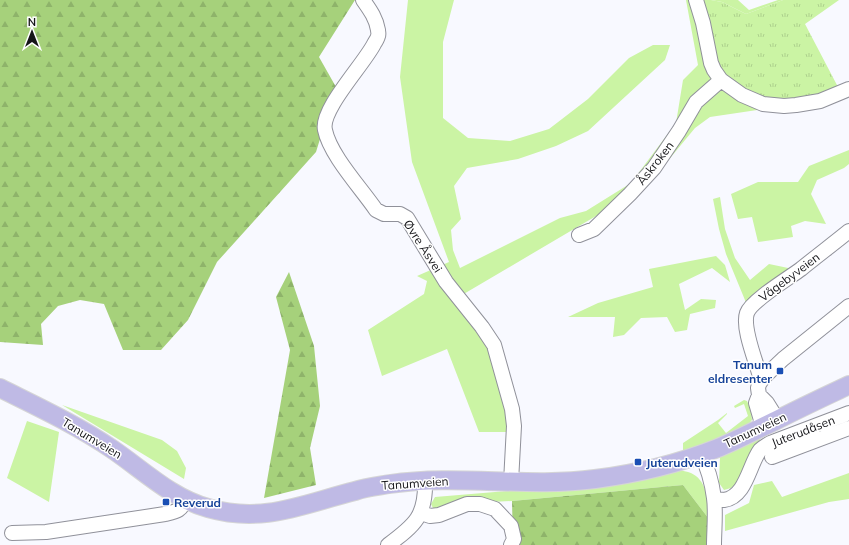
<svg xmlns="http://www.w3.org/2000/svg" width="849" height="545" viewBox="0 0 849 545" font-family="Mulish,sans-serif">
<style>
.grass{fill:#cbf4a4}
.forest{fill:url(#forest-firs)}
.park{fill:url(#park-tufts)}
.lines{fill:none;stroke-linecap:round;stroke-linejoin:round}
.minor-casing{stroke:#90919a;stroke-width:16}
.major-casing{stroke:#d5d5d6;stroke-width:20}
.minor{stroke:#fff;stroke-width:14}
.major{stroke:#bfbae5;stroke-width:18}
.transit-dot{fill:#1a4fb4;stroke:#fff;stroke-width:1.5}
.labels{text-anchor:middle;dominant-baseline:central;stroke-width:3;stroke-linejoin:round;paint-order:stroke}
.street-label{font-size:12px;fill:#151519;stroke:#fff}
.transit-label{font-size:12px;font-weight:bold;fill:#164399;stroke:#fff;text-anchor:start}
</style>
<defs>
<pattern id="forest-firs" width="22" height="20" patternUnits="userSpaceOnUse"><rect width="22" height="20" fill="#a6d17b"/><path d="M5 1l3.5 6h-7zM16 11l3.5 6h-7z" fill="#8eb36a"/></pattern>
<pattern id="park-tufts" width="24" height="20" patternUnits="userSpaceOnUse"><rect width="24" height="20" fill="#cbf4a4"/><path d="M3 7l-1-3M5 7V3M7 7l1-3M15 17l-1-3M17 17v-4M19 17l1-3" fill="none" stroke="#add08d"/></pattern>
</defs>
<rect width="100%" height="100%" fill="#f8f9ff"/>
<!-- grass -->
<path class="grass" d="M 408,0 L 454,0 L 443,42 L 443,118 L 468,138 L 510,141 L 549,129 L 588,99 L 629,58 L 653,45 L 670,45 L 665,60 L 588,131 L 556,146 L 518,159 L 467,168 L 454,186 L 461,219 L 451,230 L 453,250 L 460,268 L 560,218 L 586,211 L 631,183 L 676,123 L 683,80 L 698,65 L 686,0 L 696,0 L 784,106 L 710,117 L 695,128 L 647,186 L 462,295 L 492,344 L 512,432 L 479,432 L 447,349 L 382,376 L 368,330 L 424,294 L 427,281 L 417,276 L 449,262 L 412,162 L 400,77 Z
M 711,0 L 738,0 L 749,10 L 778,0 L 783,0 L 746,14 L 722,2 Z
M 849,150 L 849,164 L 844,168 L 817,180 L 811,194 L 826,224 L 805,221 L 791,226 L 793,237 L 758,242 L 752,217 L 738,219 L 731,194 L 758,182 L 798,182 L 809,166 Z
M 720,197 L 725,229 L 735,258 L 750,280 L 769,264 L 793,269 L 747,305 L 726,254 L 719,229 L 713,199 Z
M 716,256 L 725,265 L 730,282 L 712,268 L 679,284 L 685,310 L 701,299 L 716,300 L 715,308 L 690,314 L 687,330 L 675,332 L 667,317 L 641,318 L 624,335 L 613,337 L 615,317 L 568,317 L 598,303 L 653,287 L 649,269 Z
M 744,400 L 747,401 L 751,410 L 752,420 L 744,430 L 683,453 L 683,443 L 718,420 L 727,413 L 727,414 L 718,423 L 726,433 L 748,416 L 744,404 L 735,408 L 734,406 Z
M 62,405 L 162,440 L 177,451 L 186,468 L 184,479 Z
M 27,421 L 59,432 L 49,502 L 7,478 Z
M 763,435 L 748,458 L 736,484 L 731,488 L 724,490 L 719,483 L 720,457 L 741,444 Z
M 679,470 C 682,471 685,471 688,472 C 708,478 708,502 709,519 L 683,485 L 512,501 L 453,504 L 435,512 L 431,504 L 435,497 L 629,481 Z
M 849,473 L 849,499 L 829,502 L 725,531 L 725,515 L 749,503 L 754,485 L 772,481 L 782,497 Z"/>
<!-- forest -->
<path class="forest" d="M 0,0 L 355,0 L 319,57 L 336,87 L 316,152 L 217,262 L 188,320 L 161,350 L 123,350 L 104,304 L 80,300 L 58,306 L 41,324 L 43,345 L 0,342 Z
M 289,272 L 314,346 L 320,406 L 310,448 L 316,485 L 264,498 L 290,350 L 276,297 Z
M 683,485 L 709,519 L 710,545 L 513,545 L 512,501 Z"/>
<!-- park -->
<path class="park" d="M 696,0 L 711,0 L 722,2 L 746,14 L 783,0 L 839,0 L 805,24 L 838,87 L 784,106 L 721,80 Z"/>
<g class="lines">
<defs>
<path id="minor" d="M 363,0 C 370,10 376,18 378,30 C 378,32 379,34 378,36 C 378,38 375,42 374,44 C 364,64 320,110 325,130 C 330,155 361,188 376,210 L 384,214 L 400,214 L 407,218 L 446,282 L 482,327 L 494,345 L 512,409 L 514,426 L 511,482
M 696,0 L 703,23 L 711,63 L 714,70 L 721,80 L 742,95 L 763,104 L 784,106 L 796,105 L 820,101 L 849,89
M 579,235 L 594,229 L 630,194 L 654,168 L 679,131 L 696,102 L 721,80
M 763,378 L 759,373 C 755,359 742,327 747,313 C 751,301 789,278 801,269 C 817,256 833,244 849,231
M 759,395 L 767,403 L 777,419
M 763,427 L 756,403 L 759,395 L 758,388 L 759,384 L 763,378 L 783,359 L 849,306
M 701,454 C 708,468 712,483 714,498 C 716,512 714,531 714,545
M 772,457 L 849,428
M 714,499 C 717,499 721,500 724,500 C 746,497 749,465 760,450 C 763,447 767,445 770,443 L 849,413
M 421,513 L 430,516 L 439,515 L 467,504 L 480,504 L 495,509 L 511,526 L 514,539 L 511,545
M 12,533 L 46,532 L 165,514 C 178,511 180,511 186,500
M 388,545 C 415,525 426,516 425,481"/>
<path id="major" d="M 0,388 C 38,407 77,425 112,449 C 143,470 171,498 208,508 C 263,524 303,504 355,491 C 366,487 378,486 390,484 C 458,474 527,488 595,479 C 635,474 680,463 718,448 C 737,440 756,430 775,421 C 800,408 824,397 849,385"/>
</defs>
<!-- minor casing -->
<use href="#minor" class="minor-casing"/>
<!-- major casing -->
<use href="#major" class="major-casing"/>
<!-- minor -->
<use href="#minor" class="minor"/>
<!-- major -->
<use href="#major" class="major"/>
</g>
<!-- markers -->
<g class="transit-dot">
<rect x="776" y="367" width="8" height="8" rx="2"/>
<rect x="634" y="458" width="8" height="8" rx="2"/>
<rect x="162" y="498" width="8" height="8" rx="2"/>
</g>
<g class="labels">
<!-- street labels -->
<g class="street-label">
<text transform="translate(655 163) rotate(-52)">Åskroken</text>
<text transform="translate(423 246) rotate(57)">Øvre Åsvei</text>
<text transform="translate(789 277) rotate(-37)">Vågebyveien</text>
<text transform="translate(755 430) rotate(-25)">Tanumveien</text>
<text transform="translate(803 431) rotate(-21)">Juterudåsen</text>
<text transform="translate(92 438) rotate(31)">Tanumveien</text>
<text transform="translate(415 483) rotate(-4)">Tanumveien</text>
</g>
<!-- transit labels -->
<g class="transit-label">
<text x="772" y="364" text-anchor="end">Tanum<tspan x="772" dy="14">eldresenter</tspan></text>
<text x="646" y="462">Juterudveien</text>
<text x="174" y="502">Reverud</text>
</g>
</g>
<!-- north arrow -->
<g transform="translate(32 32)" stroke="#ffffff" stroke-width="3" paint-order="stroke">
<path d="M0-3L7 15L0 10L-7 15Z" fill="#151519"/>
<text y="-6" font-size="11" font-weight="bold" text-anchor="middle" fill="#151519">N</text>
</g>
</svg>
